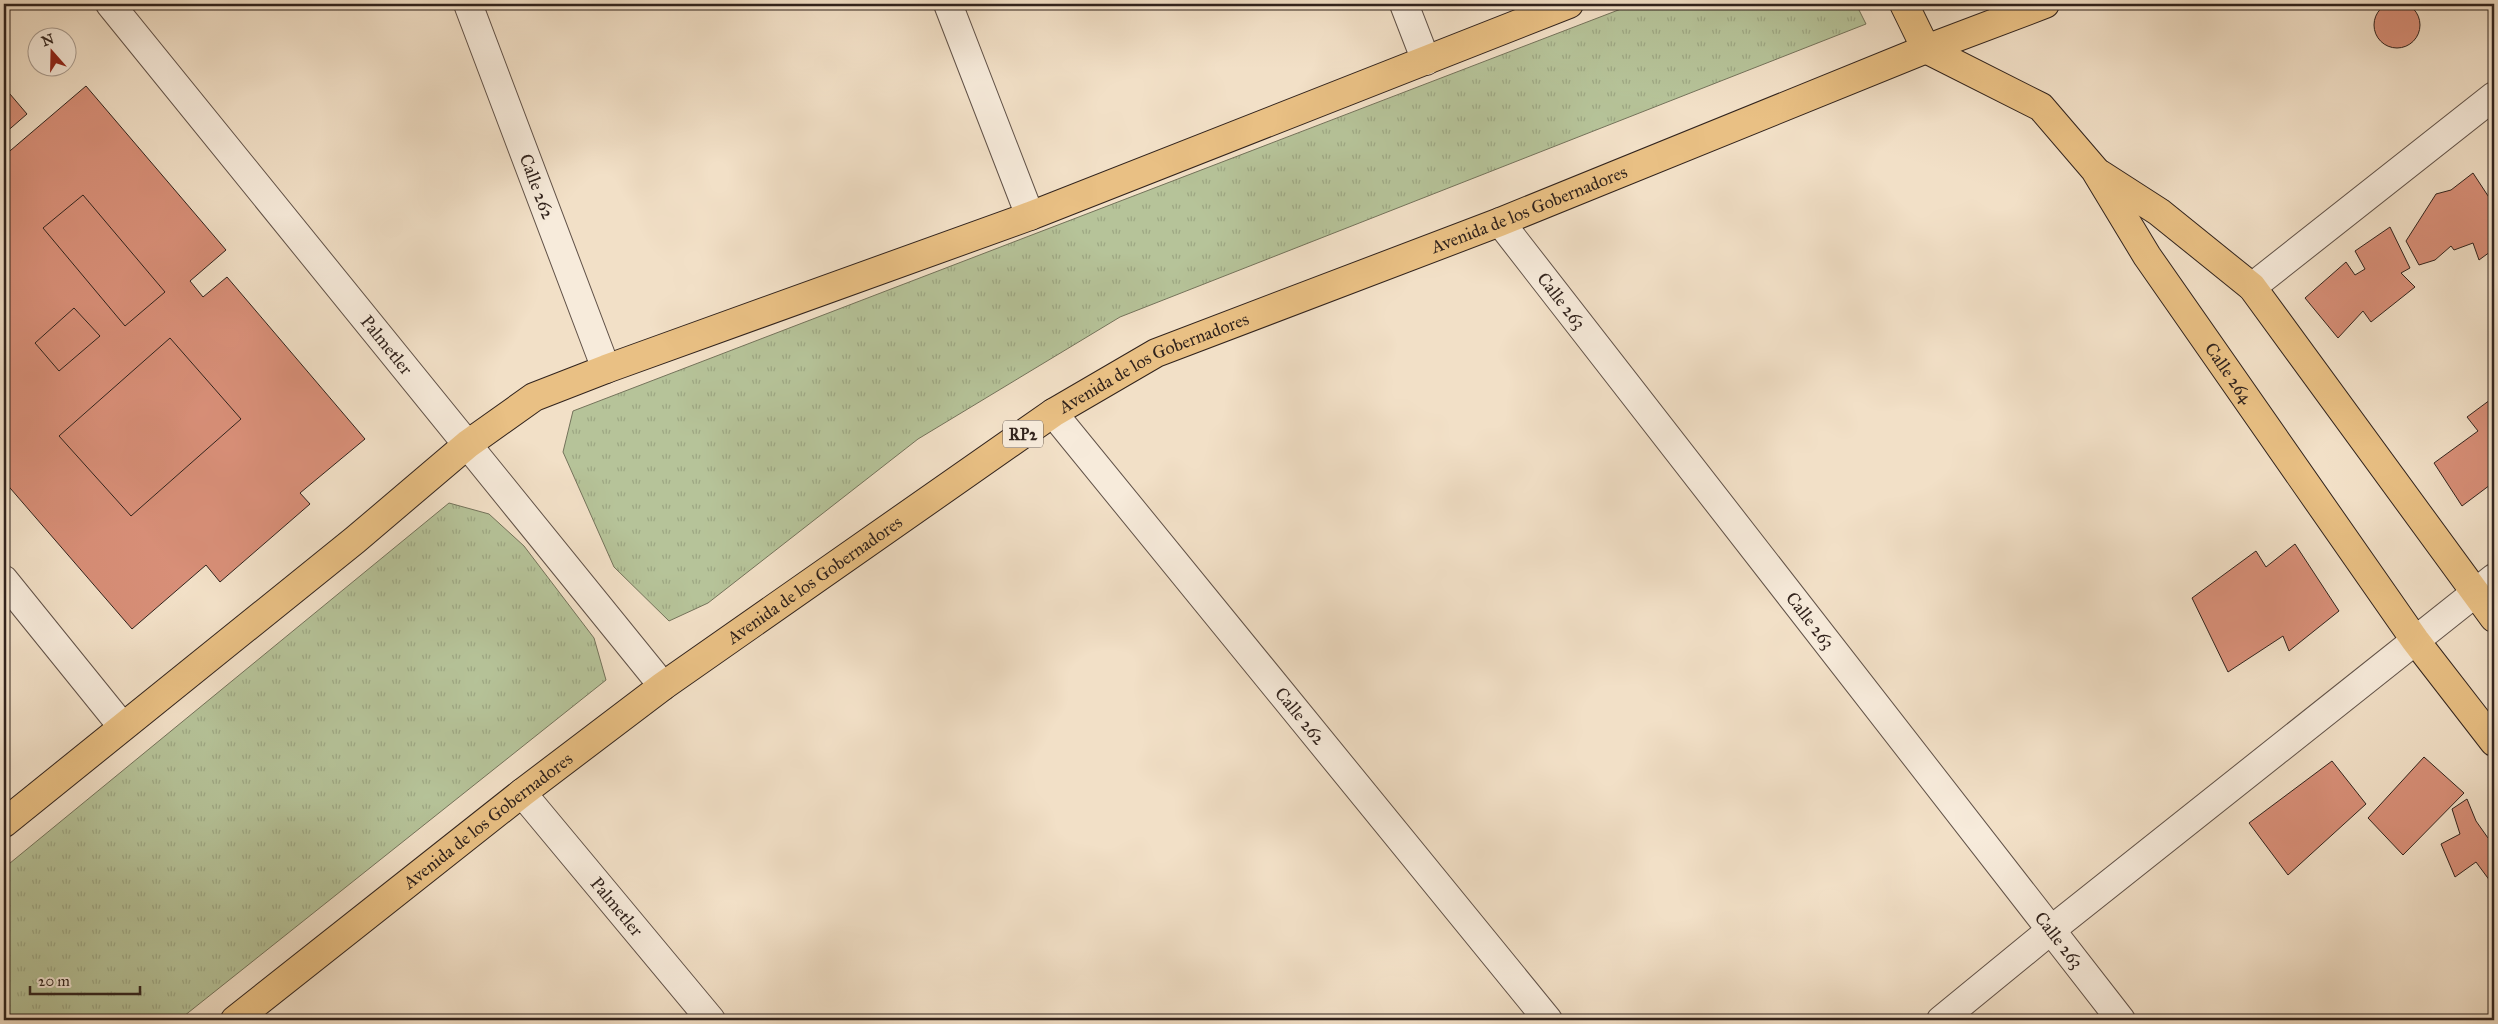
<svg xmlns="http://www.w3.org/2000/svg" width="2498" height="1024" viewBox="0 0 2498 1024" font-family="'IM FELL Great Primer',serif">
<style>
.grass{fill:url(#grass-tufts);stroke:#74735b}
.building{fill:#d88f78;stroke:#31231d}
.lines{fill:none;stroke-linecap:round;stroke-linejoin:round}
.minor-casing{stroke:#615248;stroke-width:30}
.major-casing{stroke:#31231d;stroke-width:30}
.minor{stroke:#f7ebdb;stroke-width:28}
.major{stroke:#e9c084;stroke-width:28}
.labels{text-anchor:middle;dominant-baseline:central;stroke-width:5;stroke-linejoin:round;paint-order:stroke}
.shield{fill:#f7ebdb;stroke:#6c5f56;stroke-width:1}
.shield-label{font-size:16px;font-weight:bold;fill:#31231d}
.street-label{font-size:18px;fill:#31231d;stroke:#f7ebdb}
</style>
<defs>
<pattern id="grass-tufts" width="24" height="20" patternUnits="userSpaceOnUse" patternTransform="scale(1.25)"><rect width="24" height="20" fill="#b6c399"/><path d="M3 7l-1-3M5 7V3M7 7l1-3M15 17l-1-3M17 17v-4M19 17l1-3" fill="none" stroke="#9da783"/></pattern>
</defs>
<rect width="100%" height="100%" fill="#f2e0c7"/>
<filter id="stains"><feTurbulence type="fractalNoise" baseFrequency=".004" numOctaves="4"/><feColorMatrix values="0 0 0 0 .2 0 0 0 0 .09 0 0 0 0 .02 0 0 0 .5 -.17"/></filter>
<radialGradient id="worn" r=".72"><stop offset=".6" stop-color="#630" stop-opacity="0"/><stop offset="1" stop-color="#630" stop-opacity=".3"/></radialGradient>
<!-- grass -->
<path class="grass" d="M 1634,4 L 1856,4 L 1866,24 L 1120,317 L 918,439 L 708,603 L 669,621 L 614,567 L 563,452 L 573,411 Z
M 449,503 L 489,514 L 524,546 L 594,638 L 606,680 L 179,1020 L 4,1020 L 4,868 Z"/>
<!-- building -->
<path class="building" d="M2374 25a23 23 0 1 1 46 0a23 23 0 1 1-46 0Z
M 86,86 L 226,250 L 190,281 L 203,297 L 227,277 L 365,439 L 300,493 L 310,504 L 220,582 L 206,565 L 132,629 L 4,481 L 4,156 Z
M 4,87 L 27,114 L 4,134 Z
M 2473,173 L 2494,205 L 2494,249 L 2479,260 L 2473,243 L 2454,250 L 2451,246 L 2435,260 L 2419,265 L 2406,241 L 2436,194 L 2451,190 Z
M 83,195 L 165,292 L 125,326 L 43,228 Z
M 2390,227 L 2410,268 L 2401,273 L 2415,287 L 2371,322 L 2363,311 L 2338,338 L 2305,298 L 2346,262 L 2355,275 L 2365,269 L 2355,251 Z
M 74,308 L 100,336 L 59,371 L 35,343 Z
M 170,338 L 241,419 L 131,516 L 59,436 Z
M 2494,397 L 2494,482 L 2462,506 L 2434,463 L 2478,431 L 2467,417 Z
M 2295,544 L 2339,611 L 2289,651 L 2283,636 L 2228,672 L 2192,598 L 2256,551 L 2266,567 Z
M 2424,757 L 2464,793 L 2403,855 L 2368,818 Z
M 2332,761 L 2366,804 L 2288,875 L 2249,823 Z
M 2467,799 L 2476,821 L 2488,838 L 2494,837 L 2493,885 L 2476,862 L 2455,877 L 2441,844 L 2460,834 L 2452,809 Z"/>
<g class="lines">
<defs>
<g id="minor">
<path id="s1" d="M 110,4 L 663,686"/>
<path id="s2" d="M 468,4 L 606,369"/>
<path d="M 948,4 L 1030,216"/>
<path d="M 1404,4 L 1426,61"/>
<path id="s3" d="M 1500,222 L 2121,1020"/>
<path d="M 2252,287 L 2494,96"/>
<path id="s4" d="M 1053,413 L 1548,1020"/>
<path d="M 4,580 L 122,726"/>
<path id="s5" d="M 522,793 L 711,1020"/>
<path d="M 1941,1020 L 2051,930 L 2494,578"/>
</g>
<g id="major">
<path d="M 1904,4 L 1926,49"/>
<path id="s6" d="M 1926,49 L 2041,107 L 2095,170 L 2147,256 L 2415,640 L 2494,742"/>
<path d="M 2100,174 L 2159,212 L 2252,287 L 2494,618"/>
<path d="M 4,823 L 355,540 L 468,444 L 534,397 L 606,369 L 1030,216 L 1569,4"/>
<path id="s7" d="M 235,1020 L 522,793 L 663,686 L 1053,413 L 1156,353 L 1500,222 L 1926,49 L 2045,4"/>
</g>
</defs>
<!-- minor casing -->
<use href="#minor" class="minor-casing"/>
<!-- major casing -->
<use href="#major" class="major-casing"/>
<!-- minor -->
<use href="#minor" class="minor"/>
<!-- major -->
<use href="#major" class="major"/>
</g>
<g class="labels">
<!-- shield labels -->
<rect class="shield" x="1003" y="420.5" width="40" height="27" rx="4"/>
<g class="shield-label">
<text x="1023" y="434">RP2</text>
</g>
<!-- street labels -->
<g class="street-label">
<text stroke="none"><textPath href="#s2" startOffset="195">Calle 262</textPath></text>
<text stroke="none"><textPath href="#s7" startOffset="1538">Avenida de los Gobernadores</textPath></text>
<text stroke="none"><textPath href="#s3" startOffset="100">Calle 263</textPath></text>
<text stroke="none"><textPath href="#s1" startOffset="439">Palmetler</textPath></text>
<text stroke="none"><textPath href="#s7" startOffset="1132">Avenida de los Gobernadores</textPath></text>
<text stroke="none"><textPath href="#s6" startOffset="455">Calle 264</textPath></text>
<text stroke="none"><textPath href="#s7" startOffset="728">Avenida de los Gobernadores</textPath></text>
<text stroke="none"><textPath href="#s3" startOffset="505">Calle 263</textPath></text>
<text stroke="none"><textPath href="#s4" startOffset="391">Calle 262</textPath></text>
<text stroke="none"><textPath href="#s7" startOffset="322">Avenida de los Gobernadores</textPath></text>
<text stroke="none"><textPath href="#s5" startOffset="148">Palmetler</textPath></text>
<text stroke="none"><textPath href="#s3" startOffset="910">Calle 263</textPath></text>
</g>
</g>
<!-- margin -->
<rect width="2498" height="1024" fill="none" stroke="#f2e0c7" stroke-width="20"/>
<rect x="5" y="5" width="2488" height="1014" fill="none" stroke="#31231d" stroke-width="2.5"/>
<rect x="10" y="10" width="2478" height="1004" fill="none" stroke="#31231d"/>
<!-- north arrow -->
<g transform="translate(52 52) rotate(340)"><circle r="24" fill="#f7ebdb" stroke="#a89b8f"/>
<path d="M0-4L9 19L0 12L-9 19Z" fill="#8f2418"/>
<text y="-8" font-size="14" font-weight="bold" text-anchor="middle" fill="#31231d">N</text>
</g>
<!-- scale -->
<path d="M30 986v8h110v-8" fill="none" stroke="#31231d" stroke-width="2.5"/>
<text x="38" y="986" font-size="15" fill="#31231d" stroke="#f7ebdb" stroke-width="4" paint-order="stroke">20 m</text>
<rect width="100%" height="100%" filter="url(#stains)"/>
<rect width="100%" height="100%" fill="url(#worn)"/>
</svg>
